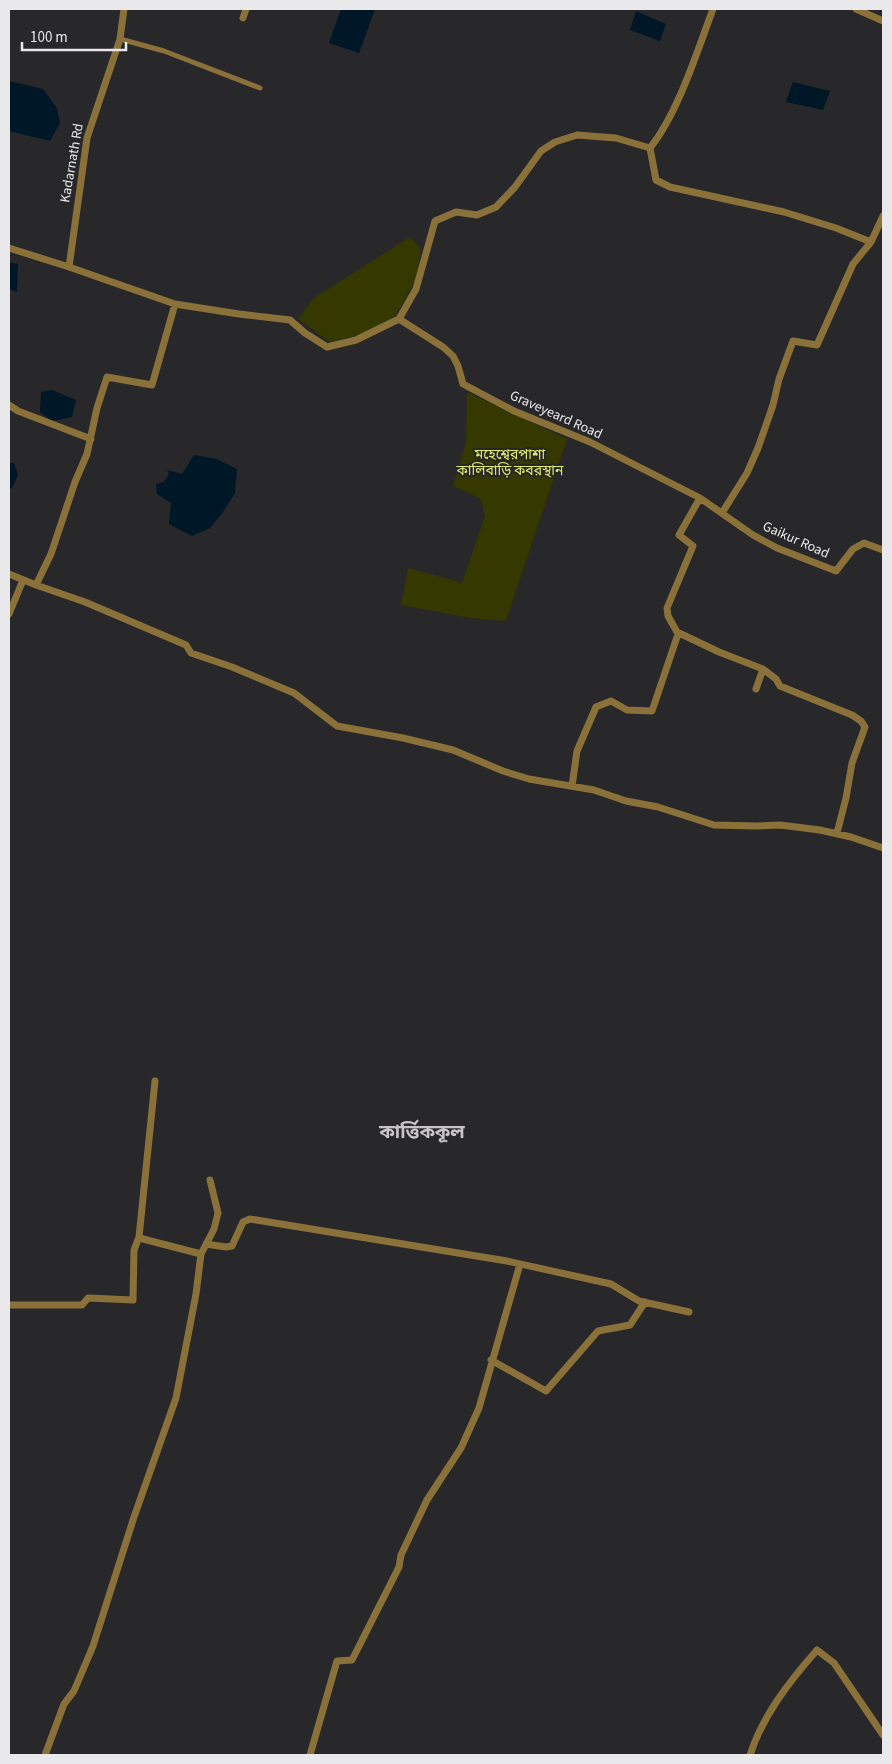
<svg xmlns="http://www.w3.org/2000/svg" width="892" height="1764" viewBox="0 0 892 1764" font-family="'Source Sans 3','Noto Sans Bengali',sans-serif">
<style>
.green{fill:#353900}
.water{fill:#001727}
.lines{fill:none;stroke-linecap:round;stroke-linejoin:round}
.pedestrian{stroke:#8a7139;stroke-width:5}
.minor{stroke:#8a7139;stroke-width:7}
.labels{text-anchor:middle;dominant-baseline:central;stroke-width:4;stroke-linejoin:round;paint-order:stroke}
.street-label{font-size:14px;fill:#e9e8ea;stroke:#282729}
.park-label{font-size:14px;fill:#dfeb6d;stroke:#282729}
.district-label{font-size:19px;font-weight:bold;fill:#c6c4c7;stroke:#282729}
</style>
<rect width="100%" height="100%" fill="#282729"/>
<!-- green -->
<path class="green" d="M 410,237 L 421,249 L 417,277 L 402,305 L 390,322 L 366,333 L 330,342 L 298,319 L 314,298 Z
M 467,392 L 567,439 L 506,621 L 470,618 L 401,605 L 408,568 L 462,583 L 485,516 L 481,499 L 453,486 L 466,442 Z"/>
<!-- water -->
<path class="water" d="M 341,9 L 375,9 L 359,53 L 329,43 Z
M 636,11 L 666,24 L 660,41 L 630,30 Z
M 9,81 L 43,89 L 57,108 L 60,123 L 50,141 L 9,131 Z
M 793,82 L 830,91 L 823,110 L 786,102 Z
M 9,262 L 18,264 L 17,292 L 9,289 Z
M 52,390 L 76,400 L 72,417 L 52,421 L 40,412 L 41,392 Z
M 194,455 L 217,459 L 237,469 L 235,493 L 223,512 L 210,528 L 192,536 L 169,524 L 171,503 L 157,494 L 156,484 L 164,482 L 169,474 L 167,470 L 182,474 Z
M 9,463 L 14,463 L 18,475 L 12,488 L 9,489 Z"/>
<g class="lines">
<!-- pedestrian -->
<path class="pedestrian" d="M 120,39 L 164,51 L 260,88"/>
<!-- minor -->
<path class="minor" d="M 856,9 L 883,21
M 243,18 L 246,9
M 650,148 L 656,180 L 670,187 L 784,212 L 836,228 L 871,242 L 883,216
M 650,148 C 678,113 697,52 713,9
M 9,248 L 69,267 L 175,304 L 239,314 L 290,320 L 305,333 L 327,347 L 356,340 L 399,319 L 416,289 L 435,221 L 456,212 L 477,215 L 496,207 L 515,187 L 541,151 L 555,142 L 577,135 L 616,138 L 650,148
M 69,267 L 87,138 L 120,39 L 124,9
M 399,319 L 443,347 L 453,356 L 458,366 L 463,384 L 514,411 L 590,442 L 700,498 L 753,535 L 777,548 L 836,571 L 853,549 L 864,543 L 883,550
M 9,405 L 18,411 L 91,439
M 700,498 L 679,535 L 693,546 L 667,608 L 668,616 L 677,632 L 719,652 L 763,669 L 776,679 L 780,686 L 852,715 L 861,721 L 865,727 L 852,763 L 846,798 L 837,833
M 722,513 L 747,473 L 758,448 L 773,405 L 779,379 L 793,341 L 817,345 L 853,264 L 871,242
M 9,574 L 36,585 L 85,602 L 186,645 L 191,653 L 232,667 L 294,693 L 337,726 L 403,738 L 453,750 L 503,771 L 529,779 L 594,790 L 626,801 L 658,807 L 714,825 L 756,826 L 780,825 L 820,830 L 851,837 L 883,848
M 36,585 L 51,554 L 75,482 L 87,454 L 97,408 L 107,377 L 152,385 L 175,304
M 9,614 L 23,580
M 756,689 L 763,669
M 572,786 L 577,751 L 596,707 L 611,701 L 627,710 L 652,711 L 677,637
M 155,1081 L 139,1237 L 143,1239 L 201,1254
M 206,1244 L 226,1247 L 232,1246 L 243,1222 L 250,1219 L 507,1261 L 611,1284 L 639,1301 L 689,1312
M 9,1305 L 82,1305 L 88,1298 L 133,1300 L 134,1250 L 139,1237
M 491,1360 L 546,1391 L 598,1331 L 630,1325 L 645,1302
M 45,1755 L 64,1704 L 74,1691 L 93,1646 L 134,1517 L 176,1398 L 196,1294 L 201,1254 L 214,1229 L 218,1213 L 210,1180
M 310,1755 L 337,1661 L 352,1660 L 399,1567 L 401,1555 L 427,1500 L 461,1448 L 479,1408 L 520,1264
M 750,1755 C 763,1715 789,1682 817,1650 L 834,1663 L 883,1735"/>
</g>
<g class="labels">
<!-- street labels -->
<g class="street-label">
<text transform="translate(72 163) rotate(-80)">Kadarnath Rd</text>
<text transform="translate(556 415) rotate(24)">Graveyeard Road</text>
<text transform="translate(796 540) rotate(24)">Gaikur Road</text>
</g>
<!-- park labels -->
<g class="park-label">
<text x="510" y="455">মহেশ্বেরপাশা<tspan x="510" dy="16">কালিবাড়ি কবরস্থান</tspan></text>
</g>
<!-- district labels -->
<g class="district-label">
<text x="422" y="1132">কার্ত্তিককূল</text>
</g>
</g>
<!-- border -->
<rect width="892" height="1764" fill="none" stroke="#e9e8ea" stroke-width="20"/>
<!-- scale -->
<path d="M22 42v8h104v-8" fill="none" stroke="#e9e8ea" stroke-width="2.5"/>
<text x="30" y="42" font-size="15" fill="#e9e8ea" stroke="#282729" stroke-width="4" paint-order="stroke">100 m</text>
</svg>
